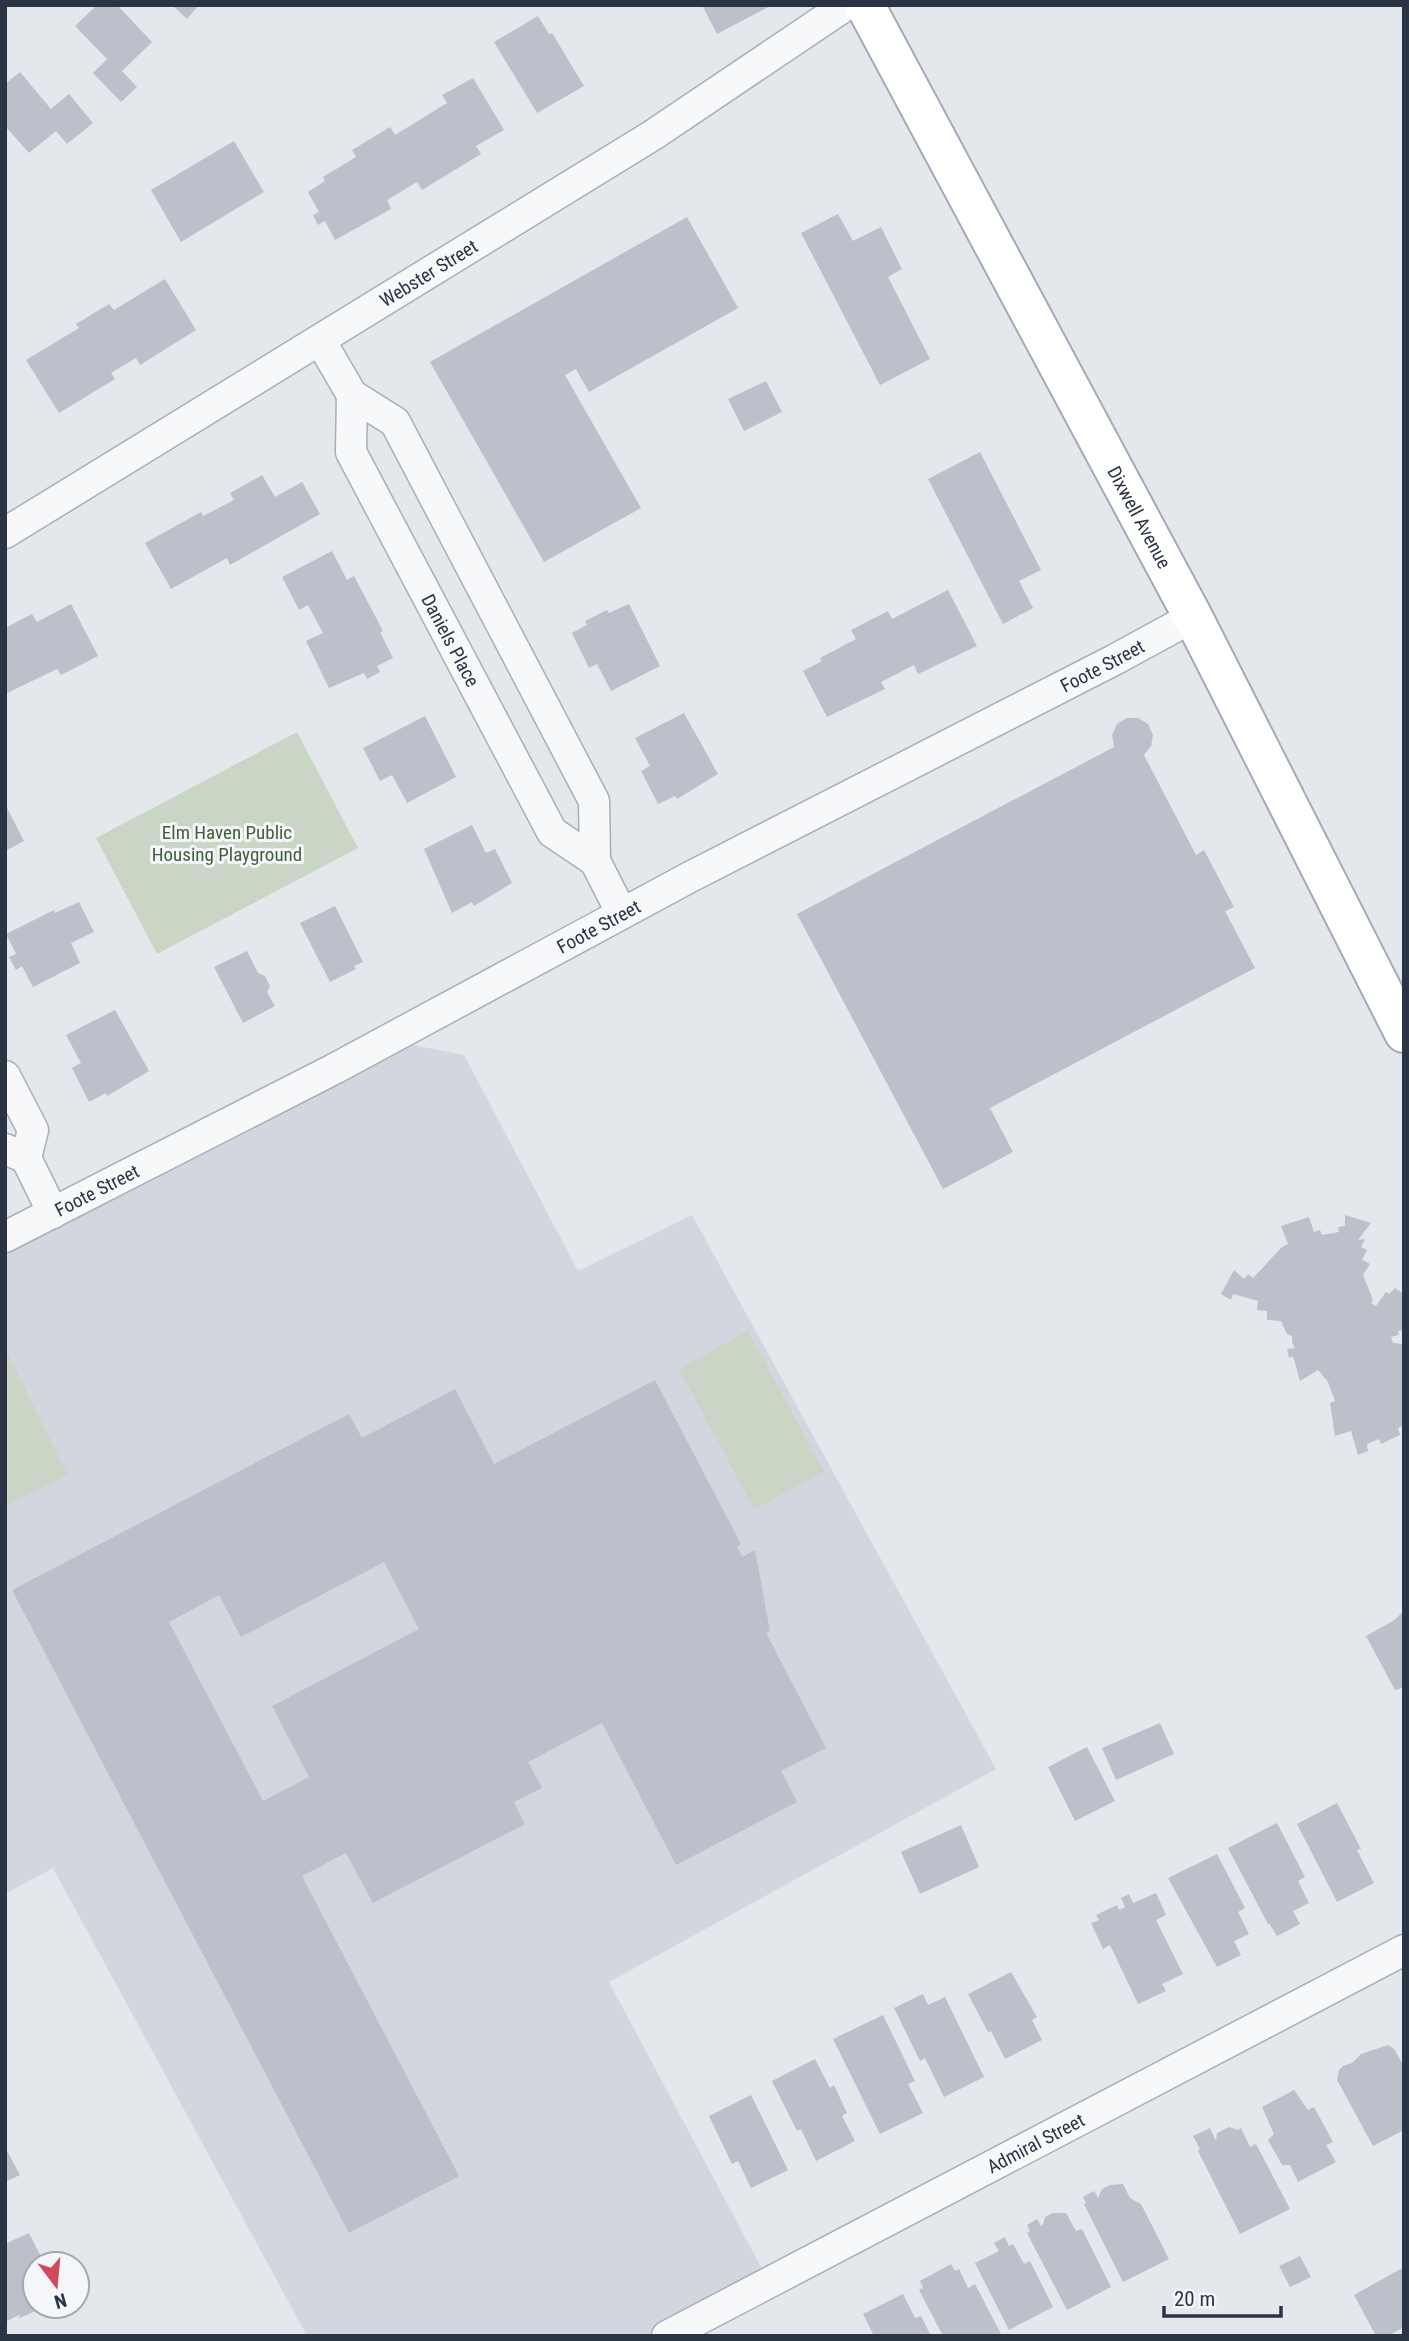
<svg xmlns="http://www.w3.org/2000/svg" width="1409" height="2341" viewBox="0 0 1409 2341" font-family="'Roboto Condensed',sans-serif">
<style>
.built{fill:#d2d6de}
.green{fill:#c9d6c5}
.building{fill:#bbc0ca;fill-rule:evenodd}
.lines{fill:none;stroke-linecap:round;stroke-linejoin:round}
.minor-casing{stroke:#a9aeb7;stroke-width:33}
.primary-casing{stroke:#a3abb8;stroke-width:42}
.minor{stroke:#f7f8fa;stroke-width:30}
.primary{stroke:#fff;stroke-width:38}
.labels{text-anchor:middle;dominant-baseline:central;stroke-width:6;stroke-linejoin:round;paint-order:stroke}
.street-label{font-size:19px;fill:#2b3445;stroke:#f4f6f9}
.park-label{font-size:19px;fill:#3f6138;stroke:#f4f6f9}
</style>
<rect width="100%" height="100%" fill="#e4e7ec"/>
<!-- built -->
<path class="built" d="M 388,1040 L 464,1055 L 578,1271 L 692,1215 L 996,1769 L 609,1982 L 769,2282 L 667,2336 L 307,2336 L 53,1868 L 5,1894 L 5,1237 Z"/>
<!-- green -->
<path class="green" d="M 297,732 L 358,848 L 157,954 L 96,838 Z
M 748,1331 L 824,1472 L 754,1509 L 679,1369 Z
M 5,1348 L 68,1475 L 5,1506 Z"/>
<!-- building -->
<path class="building" d="M 97,5 L 117,5 L 152,42 L 122,71 L 137,87 L 121,102 L 93,73 L 107,59 L 75,26 Z
M 172,5 L 199,5 L 187,19 Z
M 702,5 L 772,5 L 717,34 Z
M 538,16 L 549,34 L 552,33 L 584,86 L 537,113 L 494,42 Z
M 20,72 L 51,109 L 69,94 L 93,123 L 67,144 L 56,131 L 29,153 L 5,126 L 5,84 Z
M 473,78 L 504,130 L 476,146 L 481,154 L 422,190 L 417,182 L 387,200 L 391,209 L 335,240 L 325,221 L 318,225 L 313,215 L 319,212 L 308,192 L 325,181 L 323,177 L 356,157 L 352,150 L 390,127 L 395,135 L 447,103 L 442,95 Z
M 234,141 L 264,192 L 181,242 L 151,190 Z
M 838,214 L 853,241 L 881,227 L 902,269 L 888,277 L 930,359 L 880,385 L 801,233 Z
M 687,217 L 738,308 L 589,392 L 576,369 L 565,375 L 641,508 L 544,562 L 430,362 Z
M 165,279 L 196,330 L 140,365 L 136,358 L 111,373 L 115,379 L 59,413 L 26,360 L 79,328 L 76,324 L 109,304 L 114,310 Z
M 766,381 L 782,412 L 744,431 L 728,399 Z
M 980,452 L 1041,570 L 1019,581 L 1033,608 L 1003,624 L 928,479 Z
M 262,475 L 275,497 L 302,482 L 320,514 L 230,565 L 227,558 L 171,589 L 145,543 L 201,512 L 203,516 L 234,500 L 230,493 Z
M 332,551 L 347,580 L 354,576 L 383,631 L 380,632 L 393,658 L 377,666 L 380,672 L 367,679 L 364,673 L 329,688 L 306,641 L 323,633 L 308,605 L 299,610 L 282,577 Z
M 948,590 L 977,646 L 918,674 L 914,665 L 881,682 L 885,689 L 827,717 L 803,671 L 822,661 L 820,658 L 856,639 L 851,630 L 888,611 L 892,619 Z
M 71,604 L 98,656 L 61,675 L 57,669 L 5,694 L 5,628 L 32,614 L 37,622 Z
M 629,604 L 660,666 L 611,691 L 597,664 L 589,668 L 572,633 L 587,625 L 585,621 L 607,610 L 609,613 Z
M 684,713 L 718,774 L 677,799 L 675,796 L 658,804 L 641,771 L 650,766 L 635,738 Z
M 425,716 L 456,777 L 407,803 L 392,775 L 380,781 L 363,748 Z
M 1127,718 L 1138,718 L 1148,724 L 1153,735 L 1151,746 L 1144,755 L 1196,855 L 1204,850 L 1234,907 L 1225,911 L 1255,968 L 990,1108 L 1013,1152 L 943,1189 L 797,914 L 1114,747 L 1112,735 L 1117,724 Z
M 5,804 L 24,841 L 5,851 Z
M 472,825 L 486,853 L 495,849 L 512,883 L 474,906 L 472,902 L 452,913 L 424,849 Z
M 79,902 L 94,932 L 71,943 L 80,963 L 33,987 L 22,966 L 16,970 L 9,957 L 16,954 L 6,934 L 54,910 L 55,913 Z
M 335,906 L 363,962 L 354,966 L 356,969 L 330,982 L 300,923 Z
M 247,951 L 258,973 L 265,976 L 270,986 L 267,992 L 275,1006 L 243,1023 L 214,967 Z
M 115,1010 L 149,1071 L 107,1096 L 106,1093 L 89,1102 L 72,1068 L 81,1063 L 66,1035 Z
M 1345,1215 L 1371,1223 L 1358,1240 L 1365,1239 L 1361,1247 L 1367,1250 L 1362,1260 L 1370,1264 L 1363,1275 L 1373,1300 L 1371,1303 L 1376,1306 L 1386,1292 L 1389,1294 L 1395,1288 L 1404,1294 L 1404,1330 L 1398,1331 L 1399,1335 L 1391,1337 L 1393,1343 L 1404,1344 L 1404,1425 L 1398,1428 L 1400,1435 L 1381,1444 L 1379,1439 L 1367,1444 L 1368,1451 L 1358,1455 L 1351,1431 L 1335,1436 L 1330,1403 L 1335,1401 L 1328,1382 L 1318,1370 L 1300,1381 L 1293,1356 L 1289,1358 L 1287,1349 L 1295,1348 L 1292,1342 L 1292,1336 L 1287,1334 L 1281,1321 L 1267,1320 L 1267,1311 L 1257,1310 L 1258,1301 L 1233,1294 L 1231,1300 L 1221,1294 L 1234,1270 L 1244,1279 L 1248,1274 L 1253,1278 L 1282,1247 L 1288,1244 L 1281,1226 L 1309,1217 L 1314,1232 L 1320,1230 L 1322,1235 L 1339,1232 L 1338,1227 L 1345,1226 Z
M 655,1380 L 741,1544 L 737,1546 L 742,1557 L 755,1550 L 770,1631 L 766,1633 L 826,1748 L 781,1771 L 797,1802 L 676,1865 L 602,1723 L 528,1762 L 542,1788 L 514,1802 L 525,1824 L 373,1903 L 346,1853 L 302,1876 L 459,2176 L 349,2233 L 12,1590 L 349,1414 L 362,1438 L 455,1389 L 494,1464 ZM 384,1562 L 419,1629 L 272,1706 L 309,1777 L 263,1801 L 169,1622 L 219,1595 L 241,1637 Z
M 1404,1611 L 1404,1687 L 1395,1690 L 1366,1636 L 1393,1621 Z
M 1160,1723 L 1174,1754 L 1116,1780 L 1102,1748 Z
M 1087,1747 L 1115,1801 L 1075,1821 L 1048,1767 Z
M 1337,1803 L 1361,1849 L 1357,1850 L 1374,1883 L 1337,1902 L 1297,1824 Z
M 1277,1823 L 1305,1877 L 1298,1881 L 1309,1903 L 1293,1911 L 1300,1924 L 1277,1936 L 1269,1923 L 1268,1924 L 1228,1848 Z
M 961,1825 L 979,1867 L 920,1894 L 901,1852 Z
M 1217,1854 L 1245,1908 L 1238,1912 L 1249,1934 L 1234,1941 L 1241,1955 L 1217,1967 L 1168,1878 Z
M 1156,1893 L 1166,1915 L 1156,1920 L 1183,1974 L 1162,1984 L 1166,1991 L 1138,2004 L 1110,1945 L 1103,1949 L 1091,1923 L 1099,1920 L 1096,1915 L 1117,1905 L 1119,1910 L 1125,1907 L 1121,1898 L 1129,1894 L 1133,1903 Z
M 1011,1972 L 1037,2017 L 1032,2020 L 1042,2040 L 1005,2059 L 991,2031 L 988,2032 L 968,1994 Z
M 923,1994 L 928,2005 L 945,1997 L 984,2077 L 944,2097 L 925,2058 L 920,2061 L 894,2008 Z
M 883,2015 L 915,2081 L 908,2084 L 923,2113 L 880,2134 L 833,2039 Z
M 1388,2045 L 1394,2049 L 1404,2066 L 1404,2130 L 1373,2146 L 1337,2080 L 1339,2070 L 1343,2066 L 1352,2063 L 1361,2054 Z
M 815,2059 L 830,2088 L 834,2085 L 847,2113 L 842,2116 L 855,2141 L 816,2161 L 801,2129 L 797,2131 L 772,2081 Z
M 1294,2090 L 1308,2110 L 1314,2107 L 1333,2142 L 1326,2145 L 1336,2162 L 1298,2182 L 1290,2165 L 1282,2165 L 1268,2140 L 1274,2134 L 1262,2107 Z
M 751,2095 L 788,2170 L 751,2188 L 738,2161 L 732,2164 L 709,2116 Z
M 1229,2127 L 1238,2130 L 1241,2128 L 1250,2147 L 1256,2144 L 1290,2209 L 1240,2234 L 1198,2151 L 1200,2149 L 1193,2136 L 1210,2128 L 1216,2141 L 1217,2133 Z
M 5,2147 L 20,2175 L 5,2182 Z
M 1123,2184 L 1130,2198 L 1141,2204 L 1169,2259 L 1123,2282 L 1084,2204 L 1086,2203 L 1083,2197 L 1094,2191 L 1098,2198 L 1102,2189 L 1110,2185 Z
M 1053,2213 L 1066,2213 L 1076,2231 L 1082,2229 L 1111,2287 L 1067,2310 L 1027,2233 L 1030,2231 L 1027,2225 L 1037,2219 L 1041,2226 L 1043,2225 L 1045,2217 Z
M 29,2233 L 43,2261 L 45,2260 L 48,2264 L 35,2264 L 35,2306 L 46,2306 L 20,2318 L 19,2315 L 5,2322 L 5,2244 Z
M 1005,2237 L 1009,2246 L 1013,2244 L 1024,2264 L 1030,2261 L 1053,2307 L 1009,2330 L 975,2263 L 999,2251 L 994,2243 Z
M 1300,2256 L 1311,2277 L 1290,2287 L 1279,2266 Z
M 951,2264 L 955,2271 L 959,2269 L 968,2288 L 975,2284 L 1002,2336 L 943,2336 L 919,2290 L 923,2288 L 920,2281 Z
M 1404,2267 L 1404,2327 L 1388,2336 L 1376,2336 L 1354,2295 Z
M 903,2294 L 915,2318 L 921,2316 L 931,2336 L 874,2336 L 863,2314 Z"/>
<g class="lines">
<defs>
<g id="minor">
<path d="M 320,340 L 352,395 L 395,422 L 594,801 L 595,861"/>
<path id="s1" d="M 352,395 L 351,452 L 552,832 L 595,861 L 621,912"/>
<path id="s2" d="M 5,533 L 653,135 L 846,5"/>
<path d="M 5,1076 L 33,1130 L 26,1158"/>
<path d="M 5,1149 L 26,1158 L 53,1213"/>
<path id="s3" d="M 5,1237 L 334,1069 L 690,877 L 1114,660 L 1193,617"/>
<path id="s4" d="M 667,2336 L 1404,1950"/>
</g>
<g id="primary">
<path id="s5" d="M 865,5 L 1193,617 L 1404,1033"/>
</g>
</defs>
<!-- minor casing -->
<use href="#minor" class="minor-casing"/>
<!-- primary casing -->
<use href="#primary" class="primary-casing"/>
<!-- minor -->
<use href="#minor" class="minor"/>
<!-- primary -->
<use href="#primary" class="primary"/>
</g>
<g class="labels">
<!-- street labels -->
<g class="street-label">
<text stroke="none"><textPath href="#s2" startOffset="497">Webster Street</textPath></text>
<text stroke="none"><textPath href="#s5" startOffset="581">Dixwell Avenue</textPath></text>
<text stroke="none"><textPath href="#s1" startOffset="270">Daniels Place</textPath></text>
<text stroke="none"><textPath href="#s3" startOffset="1237">Foote Street</textPath></text>
<text stroke="none"><textPath href="#s3" startOffset="670">Foote Street</textPath></text>
<text stroke="none"><textPath href="#s3" startOffset="103">Foote Street</textPath></text>
<text stroke="none"><textPath href="#s4" startOffset="416">Admiral Street</textPath></text>
</g>
<!-- park labels -->
<g class="park-label">
<text x="227" y="832">Elm Haven Public<tspan x="227" dy="22">Housing Playground</tspan></text>
</g>
</g>
<!-- border -->
<rect width="1409" height="2341" fill="none" stroke="#2b3445" stroke-width="14"/>
<!-- north arrow -->
<g transform="translate(56 2285) rotate(164)"><circle r="33" fill="#f4f6f9" stroke="#a4a8b1" stroke-width="2"/>
<path d="M0-5L12 26L0 18L-12 26Z" fill="#d1495b"/>
<text y="-10" font-size="19" font-weight="bold" text-anchor="middle" fill="#2b3445">N</text>
</g>
<!-- scale -->
<path d="M1164 2306v10h117v-10" fill="none" stroke="#2b3445" stroke-width="3.5"/>
<text x="1174" y="2306" font-size="21" fill="#2b3445" stroke="#f4f6f9" stroke-width="5" paint-order="stroke">20 m</text>
</svg>
